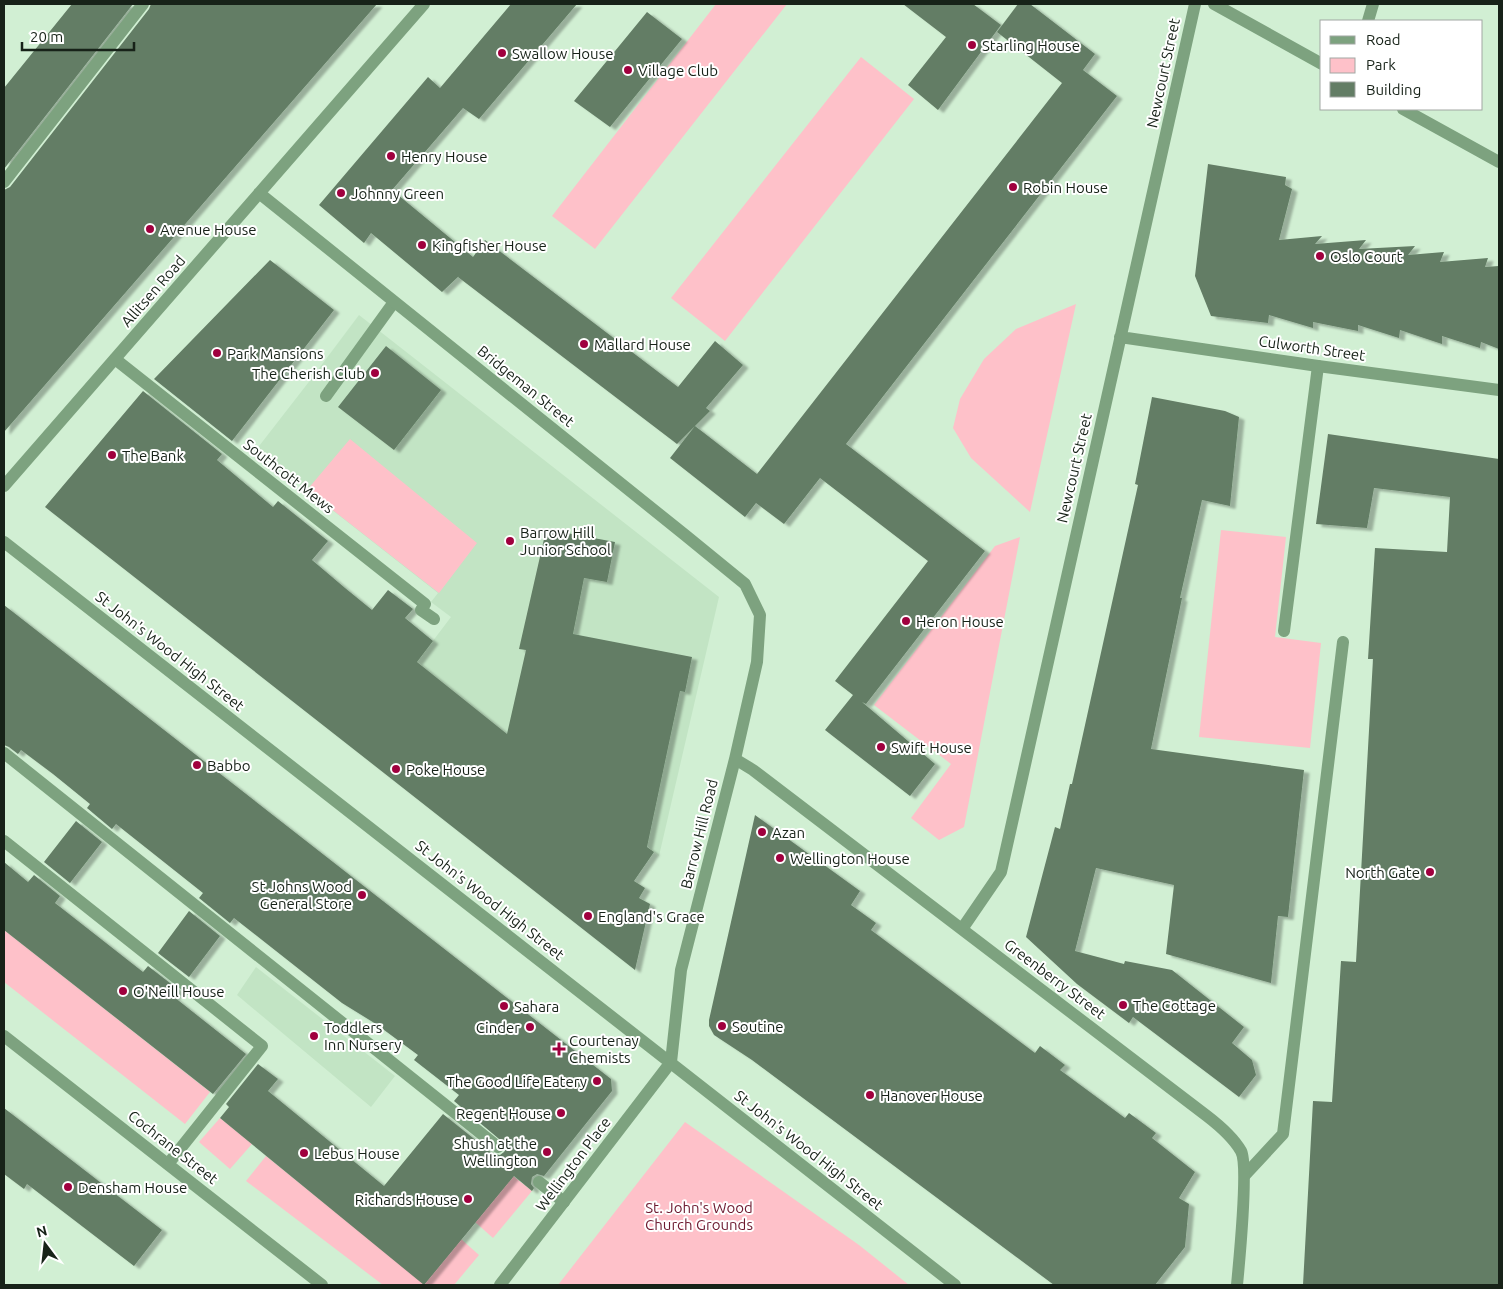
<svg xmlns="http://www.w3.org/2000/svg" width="1503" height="1289" viewBox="0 0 1503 1289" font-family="Ubuntu,sans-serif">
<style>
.built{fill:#c2e4c4}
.green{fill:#fec1c9}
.building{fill:#637d65;filter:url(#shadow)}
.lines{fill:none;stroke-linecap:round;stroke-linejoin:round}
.lane{stroke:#7da27f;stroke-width:12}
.street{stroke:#7da27f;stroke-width:12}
.poi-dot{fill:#a0003e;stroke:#fff;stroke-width:2}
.labels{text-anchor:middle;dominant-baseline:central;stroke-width:4;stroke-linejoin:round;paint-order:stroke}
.poi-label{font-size:15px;fill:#172218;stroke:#fff;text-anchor:start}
.street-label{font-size:15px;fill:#172218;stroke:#fff}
.park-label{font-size:15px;fill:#6d1a30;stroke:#fff}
</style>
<defs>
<filter id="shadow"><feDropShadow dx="5.5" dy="3" stdDeviation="1" flood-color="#0004"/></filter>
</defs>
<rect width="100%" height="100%" fill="#d1efd3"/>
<!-- built -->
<path class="built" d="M 359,315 L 719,597 L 659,856 L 417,662 L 451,617 L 431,602 L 438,593 L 256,450 L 308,383 Z
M 256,967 L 395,1076 L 371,1107 L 237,995 Z"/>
<!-- green -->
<path class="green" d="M 716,4 L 787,4 L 595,249 L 552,216 Z
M 861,57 L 914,99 L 725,341 L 671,298 Z
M 1076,304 L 1030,512 L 971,458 L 953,428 L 960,399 L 984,359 L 1016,329 Z
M 350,439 L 477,543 L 439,593 L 307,490 Z
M 1221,530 L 1286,537 L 1275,637 L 1321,643 L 1310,748 L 1199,737 Z
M 1020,537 L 964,827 L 939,840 L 911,818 L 951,764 L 874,705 L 995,546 Z
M 4,930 L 210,1092 L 185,1124 L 4,982 Z
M 220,1118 L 252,1144 L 230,1169 L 199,1142 Z
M 685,1122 L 859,1245 L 909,1285 L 558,1285 Z
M 266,1156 L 424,1284 L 461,1239 L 479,1255 L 454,1285 L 383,1285 L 246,1181 Z
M 513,1176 L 532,1191 L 493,1238 L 475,1222 Z"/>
<!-- building -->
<path class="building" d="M 72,4 L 133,4 L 4,169 L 4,88 Z
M 151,4 L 377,4 L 4,432 L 4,190 L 10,187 L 149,9 Z
M 511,4 L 577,4 L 479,119 L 463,108 L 392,190 L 473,257 L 485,240 L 678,387 L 715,341 L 743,365 L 706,408 L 710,411 L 677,444 L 458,277 L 460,275 L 442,292 L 371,233 L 364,243 L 319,205 L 428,77 L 440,88 Z
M 903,4 L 973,4 L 1001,25 L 938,110 L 908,85 L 946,37 Z
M 1018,4 L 1030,4 L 1095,54 L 1083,70 L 1117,96 L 846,444 L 985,551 L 866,704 L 862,702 L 935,764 L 910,796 L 825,730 L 853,695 L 835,681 L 928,561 L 820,478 L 784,524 L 756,503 L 745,517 L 670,458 L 695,426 L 757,474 L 1062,83 L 997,32 Z
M 647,12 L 682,39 L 610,127 L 574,101 Z
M 1208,164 L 1286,177 L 1285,185 L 1292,189 L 1279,240 L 1322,236 L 1315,244 L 1366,240 L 1359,249 L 1415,246 L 1408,255 L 1444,252 L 1440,262 L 1488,258 L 1485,267 L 1499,266 L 1499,349 L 1481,342 L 1480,348 L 1442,336 L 1442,344 L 1400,330 L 1399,338 L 1358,325 L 1358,331 L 1313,322 L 1313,328 L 1269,315 L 1268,323 L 1211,316 L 1195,276 Z
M 270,260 L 334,310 L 232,441 L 154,379 Z
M 386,346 L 441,390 L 394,450 L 338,407 Z
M 143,391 L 222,454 L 217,460 L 273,507 L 278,501 L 328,541 L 312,560 L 345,588 L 372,610 L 388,590 L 413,609 L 405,618 L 433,641 L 417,662 L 507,734 L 526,650 L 519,649 L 544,539 L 556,531 L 615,542 L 607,582 L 584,578 L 573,634 L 692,657 L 685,692 L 680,691 L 647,847 L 654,852 L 634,881 L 645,888 L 639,898 L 650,904 L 635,970 L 45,507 Z
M 1152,397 L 1225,411 L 1239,417 L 1230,506 L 1202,500 L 1180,598 L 1182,598 L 1151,749 L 1304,770 L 1288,917 L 1278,916 L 1271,983 L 1166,954 L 1174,885 L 1096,868 L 1075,951 L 1124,964 L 1125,961 L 1172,970 L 1244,1027 L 1232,1043 L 1252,1060 L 1256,1075 L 1239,1097 L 1133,1017 L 1129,1023 L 1077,984 L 1026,937 L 1055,827 L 1060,829 L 1070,784 L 1072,784 L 1138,485 L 1135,484 Z
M 1328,434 L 1499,459 L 1499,1285 L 1303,1285 L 1313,1101 L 1332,1102 L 1341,961 L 1356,962 L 1373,659 L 1368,659 L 1375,548 L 1447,552 L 1450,497 L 1374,488 L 1367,528 L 1316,524 Z
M 4,605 L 611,1079 L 612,1091 L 544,1176 L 537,1174 L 532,1177 L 531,1184 L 534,1188 L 532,1191 L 514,1176 L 424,1285 L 220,1118 L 229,1107 L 226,1104 L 258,1064 L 278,1079 L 268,1091 L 384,1186 L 443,1114 L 493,1154 L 500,1155 L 504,1152 L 506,1149 L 505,1144 L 454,1101 L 459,1095 L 414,1060 L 418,1055 L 376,1024 L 342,1003 L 234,918 L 230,923 L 199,898 L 203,893 L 116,824 L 112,829 L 87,808 L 90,804 L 53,774 L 21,750 L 18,754 L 9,747 L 4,745 Z
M 755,815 L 860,891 L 851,905 L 876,923 L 871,930 L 1035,1053 L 1040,1046 L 1065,1065 L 1060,1070 L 1125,1118 L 1129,1113 L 1156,1133 L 1152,1138 L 1195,1172 L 1179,1198 L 1189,1204 L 1185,1247 L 1155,1285 L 1054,1285 L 752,1060 L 714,1035 L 709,1026 L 709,1020 Z
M 76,821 L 102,842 L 70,883 L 44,862 Z
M 4,862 L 28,882 L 34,875 L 60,896 L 55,903 L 143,972 L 148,966 L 179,990 L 174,997 L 246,1054 L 213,1094 L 4,930 Z
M 189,911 L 220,936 L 189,977 L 158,953 Z
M 4,1108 L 162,1230 L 134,1266 L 27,1184 L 24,1189 L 4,1174 Z"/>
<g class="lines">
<!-- lane -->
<path class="lane" d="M 115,359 L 425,604 L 421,610 L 434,619
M 326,396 L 394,302
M 1284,631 L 1318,366
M 4,753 L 498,1147
M 4,841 L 262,1046 L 168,1164
M 1245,1175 L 1283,1134 L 1343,642
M 539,1182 L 564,1202"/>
<!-- street -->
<path class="street" d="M 1214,4 L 1322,64
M 1368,21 L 1373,4
M 1403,109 L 1499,162
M 4,182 L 143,4
M 259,193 L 685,535 L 745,584 L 760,615 L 757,662 L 735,759 L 681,970 L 671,1062 L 500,1285
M 1120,337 L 1318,366 L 1499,390
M 4,486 L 424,4
M 4,542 L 955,1285
M 735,759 L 753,770 L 1207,1116 C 1220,1126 1233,1137 1241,1151 C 1249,1165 1239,1263 1237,1285
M 962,929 L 1001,872 L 1195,4
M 4,1036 L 322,1285"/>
</g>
<!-- markers -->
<g class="poi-dot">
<circle cx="972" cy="45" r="5"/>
<circle cx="502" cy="53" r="5"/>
<circle cx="628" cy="70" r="5"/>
<circle cx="391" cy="156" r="5"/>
<circle cx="1013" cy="187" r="5"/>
<circle cx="341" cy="193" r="5"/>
<circle cx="150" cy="229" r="5"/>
<circle cx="422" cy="245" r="5"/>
<circle cx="1320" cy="256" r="5"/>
<circle cx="584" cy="344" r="5"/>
<circle cx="217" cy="353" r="5"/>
<circle cx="375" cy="373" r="5"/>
<circle cx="112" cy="455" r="5"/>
<circle cx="510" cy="541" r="5"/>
<circle cx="906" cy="621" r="5"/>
<circle cx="881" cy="747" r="5"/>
<circle cx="197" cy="765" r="5"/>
<circle cx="396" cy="769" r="5"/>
<circle cx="762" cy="832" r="5"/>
<circle cx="780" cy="858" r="5"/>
<circle cx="1430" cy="872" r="5"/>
<circle cx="362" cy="895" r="5"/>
<circle cx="588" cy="916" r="5"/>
<circle cx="123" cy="991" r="5"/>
<circle cx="1123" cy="1005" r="5"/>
<circle cx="504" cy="1006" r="5"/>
<circle cx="722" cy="1026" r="5"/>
<circle cx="530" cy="1027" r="5"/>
<circle cx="314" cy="1036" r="5"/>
<path d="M556.5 1041.5h5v5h5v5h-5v5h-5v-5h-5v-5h5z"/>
<circle cx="597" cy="1081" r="5"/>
<circle cx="870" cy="1095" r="5"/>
<circle cx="561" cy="1113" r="5"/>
<circle cx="547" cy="1152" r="5"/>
<circle cx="304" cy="1153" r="5"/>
<circle cx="68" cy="1187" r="5"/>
<circle cx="468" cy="1199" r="5"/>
</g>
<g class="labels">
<!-- poi labels -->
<g class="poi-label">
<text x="982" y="45">Starling House</text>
<text x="512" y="53">Swallow House</text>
<text x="638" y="70">Village Club</text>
<text x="401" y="156">Henry House</text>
<text x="1023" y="187">Robin House</text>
<text x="351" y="193">Johnny Green</text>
<text x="160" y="229">Avenue House</text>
<text x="432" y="245">Kingfisher House</text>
<text x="1330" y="256">Oslo Court</text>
<text x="594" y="344">Mallard House</text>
<text x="227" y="353">Park Mansions</text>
<text x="365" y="373" text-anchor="end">The Cherish Club</text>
<text x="122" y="455">The Bank</text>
<text x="520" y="532">Barrow Hill<tspan x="520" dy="17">Junior School</tspan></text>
<text x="916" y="621">Heron House</text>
<text x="891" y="747">Swift House</text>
<text x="207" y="765">Babbo</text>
<text x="406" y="769">Poke House</text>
<text x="772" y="832">Azan</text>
<text x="790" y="858">Wellington House</text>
<text x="1420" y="872" text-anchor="end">North Gate</text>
<text x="352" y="886" text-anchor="end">St Johns Wood<tspan x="352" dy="17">General Store</tspan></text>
<text x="598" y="916">England's Grace</text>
<text x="133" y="991">O'Neill House</text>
<text x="1133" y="1005">The Cottage</text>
<text x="514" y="1006">Sahara</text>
<text x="732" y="1026">Soutine</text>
<text x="324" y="1027">Toddlers<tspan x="324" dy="17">Inn Nursery</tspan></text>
<text x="520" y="1027" text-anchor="end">Cinder</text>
<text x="569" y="1040">Courtenay<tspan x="569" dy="17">Chemists</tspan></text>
<text x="587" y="1081" text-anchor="end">The Good Life Eatery</text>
<text x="880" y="1095">Hanover House</text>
<text x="551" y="1113" text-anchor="end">Regent House</text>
<text x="537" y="1143" text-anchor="end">Shush at the<tspan x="537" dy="17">Wellington</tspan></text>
<text x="314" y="1153">Lebus House</text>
<text x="78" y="1187">Densham House</text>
<text x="458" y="1199" text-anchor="end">Richards House</text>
</g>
<!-- street labels -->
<g class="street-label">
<text transform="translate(1163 73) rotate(-78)">Newcourt Street</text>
<text transform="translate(153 291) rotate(-49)">Allitsen Road</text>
<text transform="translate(1312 348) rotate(8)">Culworth Street</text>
<text transform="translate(526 386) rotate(39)">Bridgeman Street</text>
<text transform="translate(1074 468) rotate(-77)">Newcourt Street</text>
<text transform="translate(289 476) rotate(38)">Southcott Mews</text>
<text transform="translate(170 651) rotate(38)">St John's Wood High Street</text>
<text transform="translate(699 834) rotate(-76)">Barrow Hill Road</text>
<text transform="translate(490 900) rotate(38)">St John's Wood High Street</text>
<text transform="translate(1055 979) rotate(37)">Greenberry Street</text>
<text transform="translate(173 1147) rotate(38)">Cochrane Street</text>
<text transform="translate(809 1150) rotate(38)">St John's Wood High Street</text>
<text transform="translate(573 1164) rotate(-53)">Wellington Place</text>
</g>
<!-- park labels -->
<g class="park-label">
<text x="699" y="1207">St. John's Wood<tspan x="699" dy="17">Church Grounds</tspan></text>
</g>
</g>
<!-- border -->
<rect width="1503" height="1289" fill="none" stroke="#172218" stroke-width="10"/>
<!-- legend -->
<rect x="1320" y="20" width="162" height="90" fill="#ffffff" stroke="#a2a7a3"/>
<rect x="1330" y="36" width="25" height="8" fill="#7da27f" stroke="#a2a7a3"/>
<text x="1366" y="45" font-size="15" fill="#172218">Road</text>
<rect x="1330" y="58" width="25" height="15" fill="#fec1c9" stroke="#a2a7a3"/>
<text x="1366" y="70" font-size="15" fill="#172218">Park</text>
<rect x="1330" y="82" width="25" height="15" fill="#637d65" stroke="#a2a7a3"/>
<text x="1366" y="95" font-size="15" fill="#172218">Building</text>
<!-- north arrow -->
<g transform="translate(45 1244) rotate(345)" stroke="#ffffff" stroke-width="4" paint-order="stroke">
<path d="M0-4L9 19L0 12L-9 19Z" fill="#172218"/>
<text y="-8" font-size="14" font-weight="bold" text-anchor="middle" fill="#172218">N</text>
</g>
<!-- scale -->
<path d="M22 42v8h112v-8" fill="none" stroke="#172218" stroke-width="2.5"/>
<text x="30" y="42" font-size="15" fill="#172218" stroke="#ffffff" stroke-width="4" paint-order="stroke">20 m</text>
</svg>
